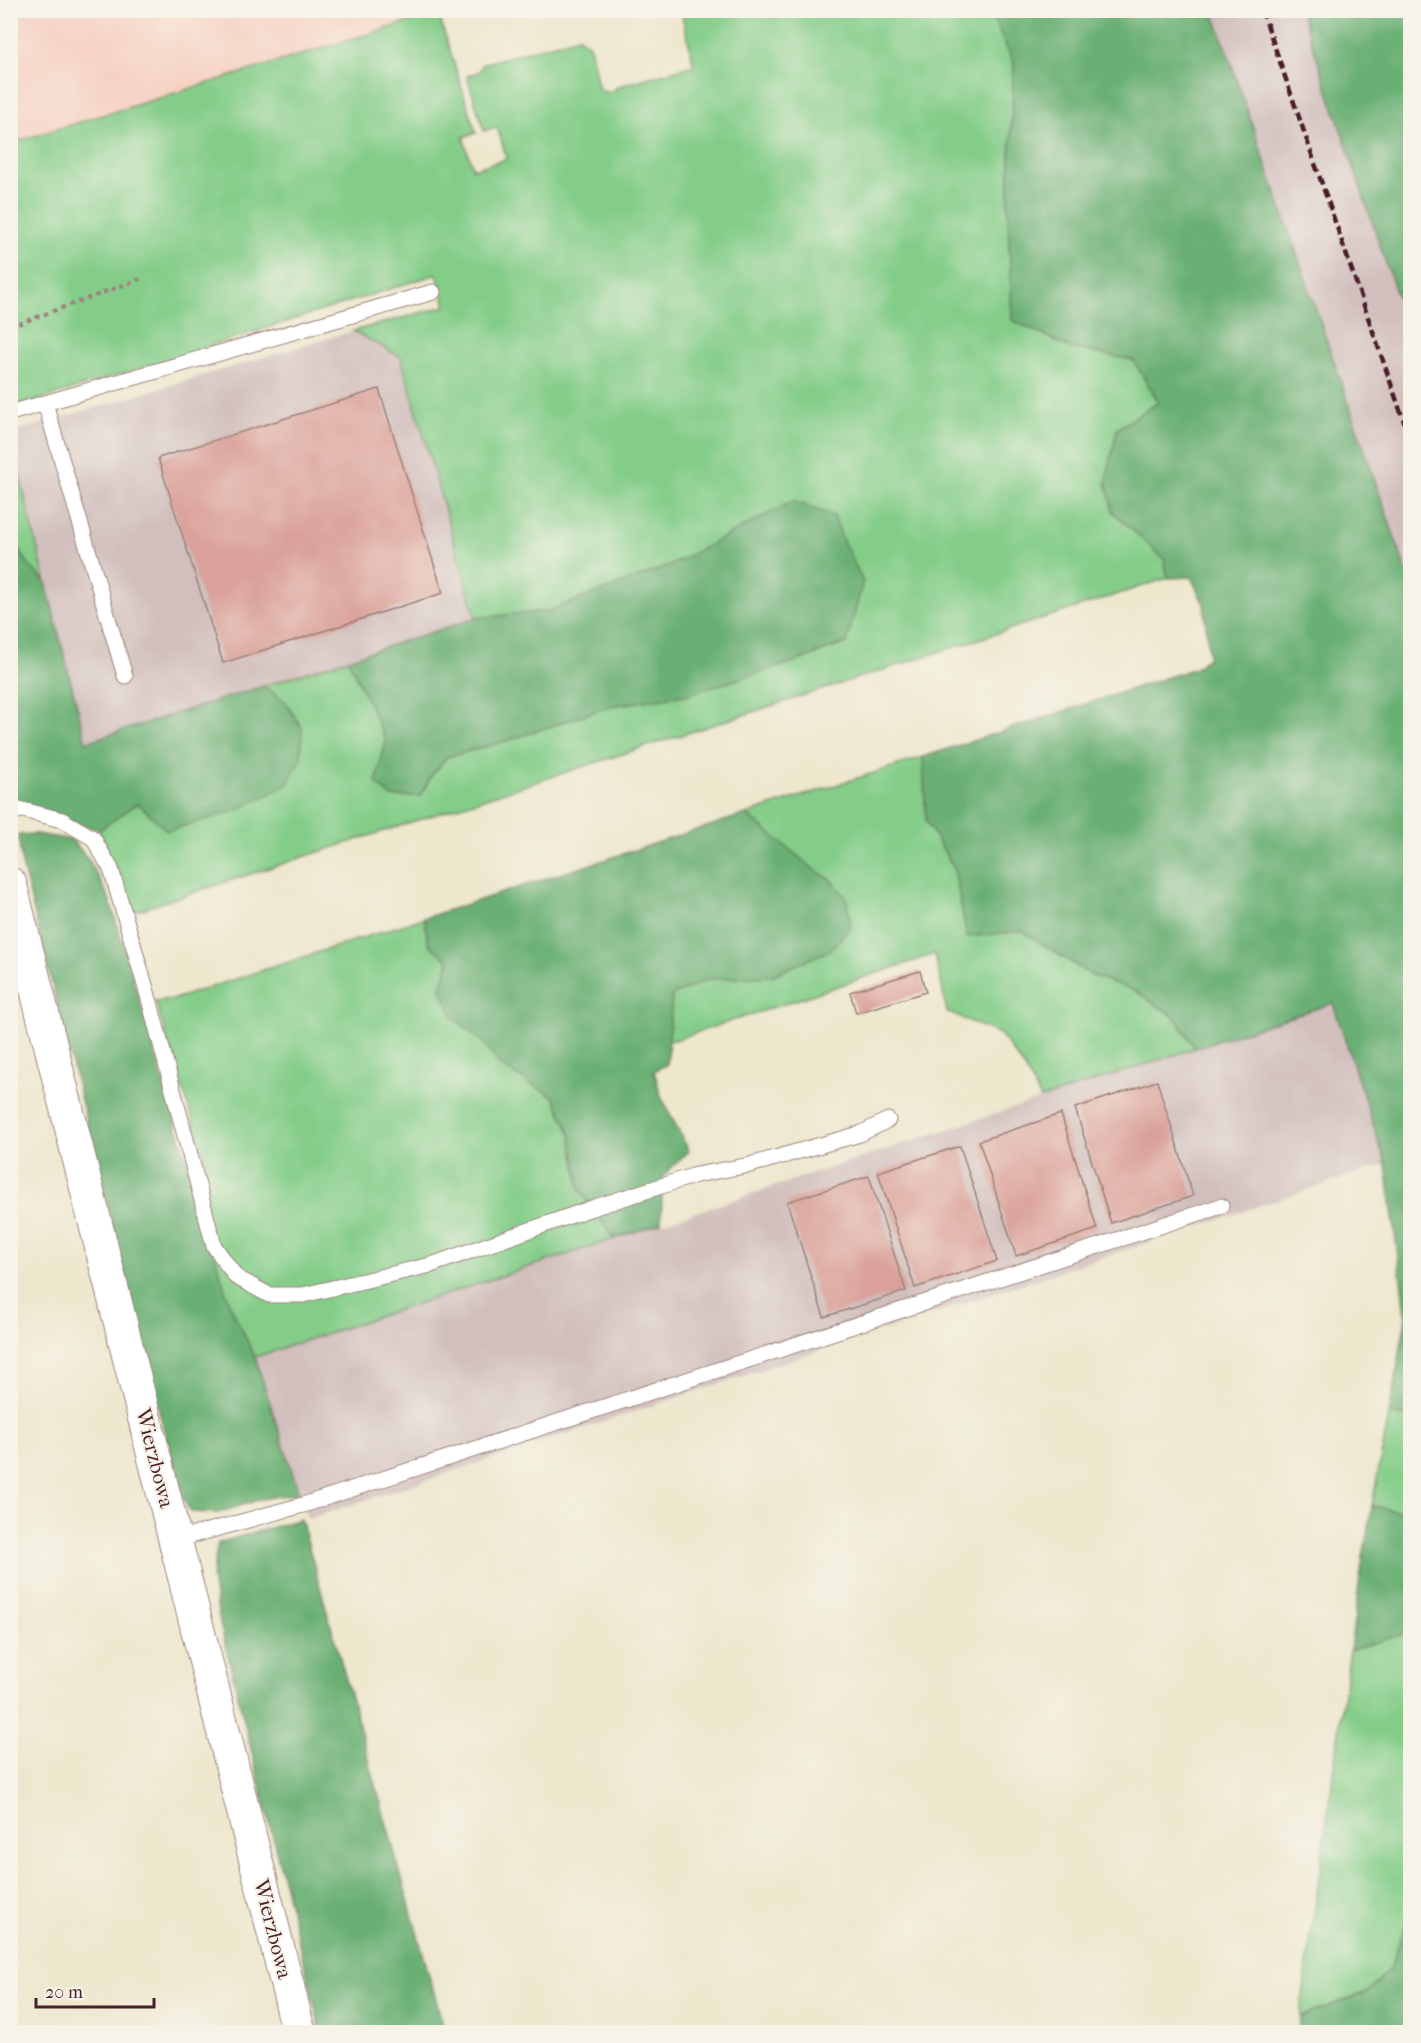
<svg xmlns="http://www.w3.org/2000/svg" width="1421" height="2043" viewBox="0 0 1421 2043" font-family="'IM FELL French Canon',serif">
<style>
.built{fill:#f6d2c3}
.industrial{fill:#d1bfbd}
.green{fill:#84cd89;stroke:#67765a;stroke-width:1.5}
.forest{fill:#6bb075;stroke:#5a6850;stroke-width:1.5}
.building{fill:#daa19a}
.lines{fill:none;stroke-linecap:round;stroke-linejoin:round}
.service-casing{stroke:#9c837c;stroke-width:17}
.tertiary-casing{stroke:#9c837c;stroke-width:35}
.path{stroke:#9c837c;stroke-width:4;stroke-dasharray:4.5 4.5;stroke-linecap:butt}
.service{stroke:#fff;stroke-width:15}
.tertiary{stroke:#fff;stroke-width:33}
.rail{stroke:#4a1f2b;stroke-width:4.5;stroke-dasharray:9 4.5;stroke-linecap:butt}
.labels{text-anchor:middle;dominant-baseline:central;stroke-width:4.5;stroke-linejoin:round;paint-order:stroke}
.street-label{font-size:21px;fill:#4a1f2b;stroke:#f7f3e8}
</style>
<rect width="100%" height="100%" fill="#f7f3e8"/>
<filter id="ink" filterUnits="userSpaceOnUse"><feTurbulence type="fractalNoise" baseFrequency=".0167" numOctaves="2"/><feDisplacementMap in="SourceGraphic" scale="12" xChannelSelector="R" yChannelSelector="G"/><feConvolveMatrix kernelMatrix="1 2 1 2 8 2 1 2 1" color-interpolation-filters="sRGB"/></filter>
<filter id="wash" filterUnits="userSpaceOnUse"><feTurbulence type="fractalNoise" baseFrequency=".008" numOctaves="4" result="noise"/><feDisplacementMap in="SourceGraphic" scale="24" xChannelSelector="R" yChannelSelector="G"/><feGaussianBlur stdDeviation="1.35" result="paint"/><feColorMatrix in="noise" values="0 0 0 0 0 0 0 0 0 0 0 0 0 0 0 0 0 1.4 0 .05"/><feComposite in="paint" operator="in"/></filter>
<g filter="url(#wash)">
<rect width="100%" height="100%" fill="#ede7cd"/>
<!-- built -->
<path class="built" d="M 11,11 L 448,11 L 11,143 Z"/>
<!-- industrial -->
<path class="industrial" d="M 1213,11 L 1301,11 L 1410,334 L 1410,582 Z
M 353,331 L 401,357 L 476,618 L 86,743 L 11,439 L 10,433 Z
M 1333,1003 L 1386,1164 L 308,1519 L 255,1357 Z"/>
<!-- green -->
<path class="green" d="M 681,11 L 990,11 L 1014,63 L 1008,210 L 1012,320 L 1070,348 L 1133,360 L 1159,402 L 1117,429 L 1113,512 L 1164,559 L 1168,578 L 133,912 L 99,830 L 138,803 L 167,831 L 196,821 L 285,701 L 263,686 L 348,659 L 386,741 L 376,783 L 420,796 L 432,775 L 447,757 L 503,742 L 611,706 L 689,694 L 794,662 L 847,643 L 842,539 L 834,516 L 671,565 L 548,611 L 476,618 L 401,357 L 353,331 L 446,306 L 437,274 L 11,409 L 11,143 L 438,13 L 476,133 L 463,137 L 473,169 L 507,159 L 497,127 L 484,131 L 467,76 L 479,72 L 483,64 L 579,37 L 590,46 L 598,87 L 604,92 L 611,92 L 619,86 L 694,65 Z
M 10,452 L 14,453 L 46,583 L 29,565 L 11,537 Z
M 923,757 L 926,821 L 954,868 L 967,937 L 1021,930 L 1091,975 L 1135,990 L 1175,1017 L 1195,1048 L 1041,1099 L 1024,1067 L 1000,1034 L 947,1012 L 935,954 L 668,1042 L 672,995 L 710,979 L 771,976 L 800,963 L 847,898 L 830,879 L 815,870 L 746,814 Z
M 424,918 L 429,944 L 449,961 L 441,990 L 453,1017 L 484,1043 L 499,1065 L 554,1097 L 571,1135 L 580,1190 L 614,1239 L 255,1357 L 229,1303 L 193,1185 L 208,1169 L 155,1001 L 174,999 Z
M 1389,1414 L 1410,1417 L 1410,1514 L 1372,1506 Z
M 1410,1626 L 1410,1911 L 1391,1967 L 1369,1991 L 1300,2017 L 1350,1650 L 1407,1633 Z"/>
<!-- forest -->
<path class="forest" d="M 990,11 L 1213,11 L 1410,582 L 1410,1417 L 1389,1414 L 1406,1319 L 1386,1164 L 1333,1003 L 1195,1048 L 1175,1017 L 1135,991 L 1091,975 L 1022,931 L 967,937 L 954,868 L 926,821 L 923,757 L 1196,668 L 1209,656 L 1204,604 L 1191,577 L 1168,578 L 1164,559 L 1113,512 L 1106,482 L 1117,429 L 1159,402 L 1133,360 L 1070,348 L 1012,320 L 1008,210 L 1014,63 Z
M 1301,11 L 1410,11 L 1410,334 Z
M 793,501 L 834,516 L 842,539 L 863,581 L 847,642 L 794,662 L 689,694 L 611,706 L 503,742 L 447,757 L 432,775 L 420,796 L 392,797 L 376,783 L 386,741 L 348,659 L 476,618 L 548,611 L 671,565 Z
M 10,537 L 29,565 L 46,583 L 86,742 L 263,686 L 285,701 L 302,728 L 301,758 L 287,785 L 235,811 L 167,831 L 138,803 L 99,830 C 69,821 41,809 11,800 Z
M 746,814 L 815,870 L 830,879 L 847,898 L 851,927 L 830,950 L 771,976 L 710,979 L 672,995 L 667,1064 L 654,1071 L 661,1096 L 689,1151 L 663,1176 L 661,1223 L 614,1239 L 580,1190 L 571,1135 L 554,1097 L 499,1065 L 484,1043 L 453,1017 L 441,990 L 449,961 L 429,944 L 424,918 Z
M 36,834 L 72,840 L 89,860 L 109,898 L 229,1303 L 255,1357 L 299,1493 L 261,1499 L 218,1513 L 190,1512 L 178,1486 L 22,864 L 18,835 Z
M 1372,1506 L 1410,1514 L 1410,1626 L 1407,1633 L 1350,1650 L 1363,1557 Z
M 301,1519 L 445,2032 L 321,2032 L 220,1623 L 212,1578 L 218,1543 Z
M 1410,1911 L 1410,2032 L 1298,2032 L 1300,2017 L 1369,1991 L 1391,1967 Z"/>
<g id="blocks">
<!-- building -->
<path class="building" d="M 379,389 L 443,593 L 223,663 L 158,458 Z
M 920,971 L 926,992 L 856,1013 L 850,992 Z
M 1157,1081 L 1193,1196 L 1111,1223 L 1075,1108 Z
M 1061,1114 L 1097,1229 L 1016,1256 L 979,1141 Z
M 960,1146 L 997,1261 L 915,1288 L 878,1172 Z
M 869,1176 L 906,1291 L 824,1317 L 787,1202 Z"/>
</g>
</g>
<g filter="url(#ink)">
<use href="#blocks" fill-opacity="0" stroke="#9c837c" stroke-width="1.5"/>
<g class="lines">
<defs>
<path id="service" d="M 45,403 L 125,676
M 10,413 L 433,292
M 10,812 L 23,810 L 62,820 L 93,838 L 111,869 L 149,999 L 214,1246 L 236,1277 L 269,1295 L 303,1295 L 431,1265 L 592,1208 L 696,1175 L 750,1165 L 860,1134 L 888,1120
M 175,1540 L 303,1505 L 1221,1206"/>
<path id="tertiary" d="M 10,884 L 299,2032"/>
</defs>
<!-- service casing -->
<use href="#service" class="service-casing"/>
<!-- tertiary casing -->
<use href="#tertiary" class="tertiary-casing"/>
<!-- path -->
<path class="path" d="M 10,327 L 140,279"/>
<!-- service -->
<use href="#service" class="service"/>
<!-- tertiary -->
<use href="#tertiary" class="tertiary"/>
<!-- rail -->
<path class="rail" d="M 1262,10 L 1410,439"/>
</g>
</g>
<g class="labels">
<!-- street labels -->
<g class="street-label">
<text transform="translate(155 1458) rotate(76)">Wierzbowa</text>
<text transform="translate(273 1929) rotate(76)">Wierzbowa</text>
</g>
</g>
<!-- margin -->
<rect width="1421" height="2043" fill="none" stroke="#f7f3e8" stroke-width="36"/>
<!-- scale -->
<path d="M36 1998v9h118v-9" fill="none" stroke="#4a1f2b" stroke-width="3"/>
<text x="45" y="1998" font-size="18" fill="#4a1f2b" stroke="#f7f3e8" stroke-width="4.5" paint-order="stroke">20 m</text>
</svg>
